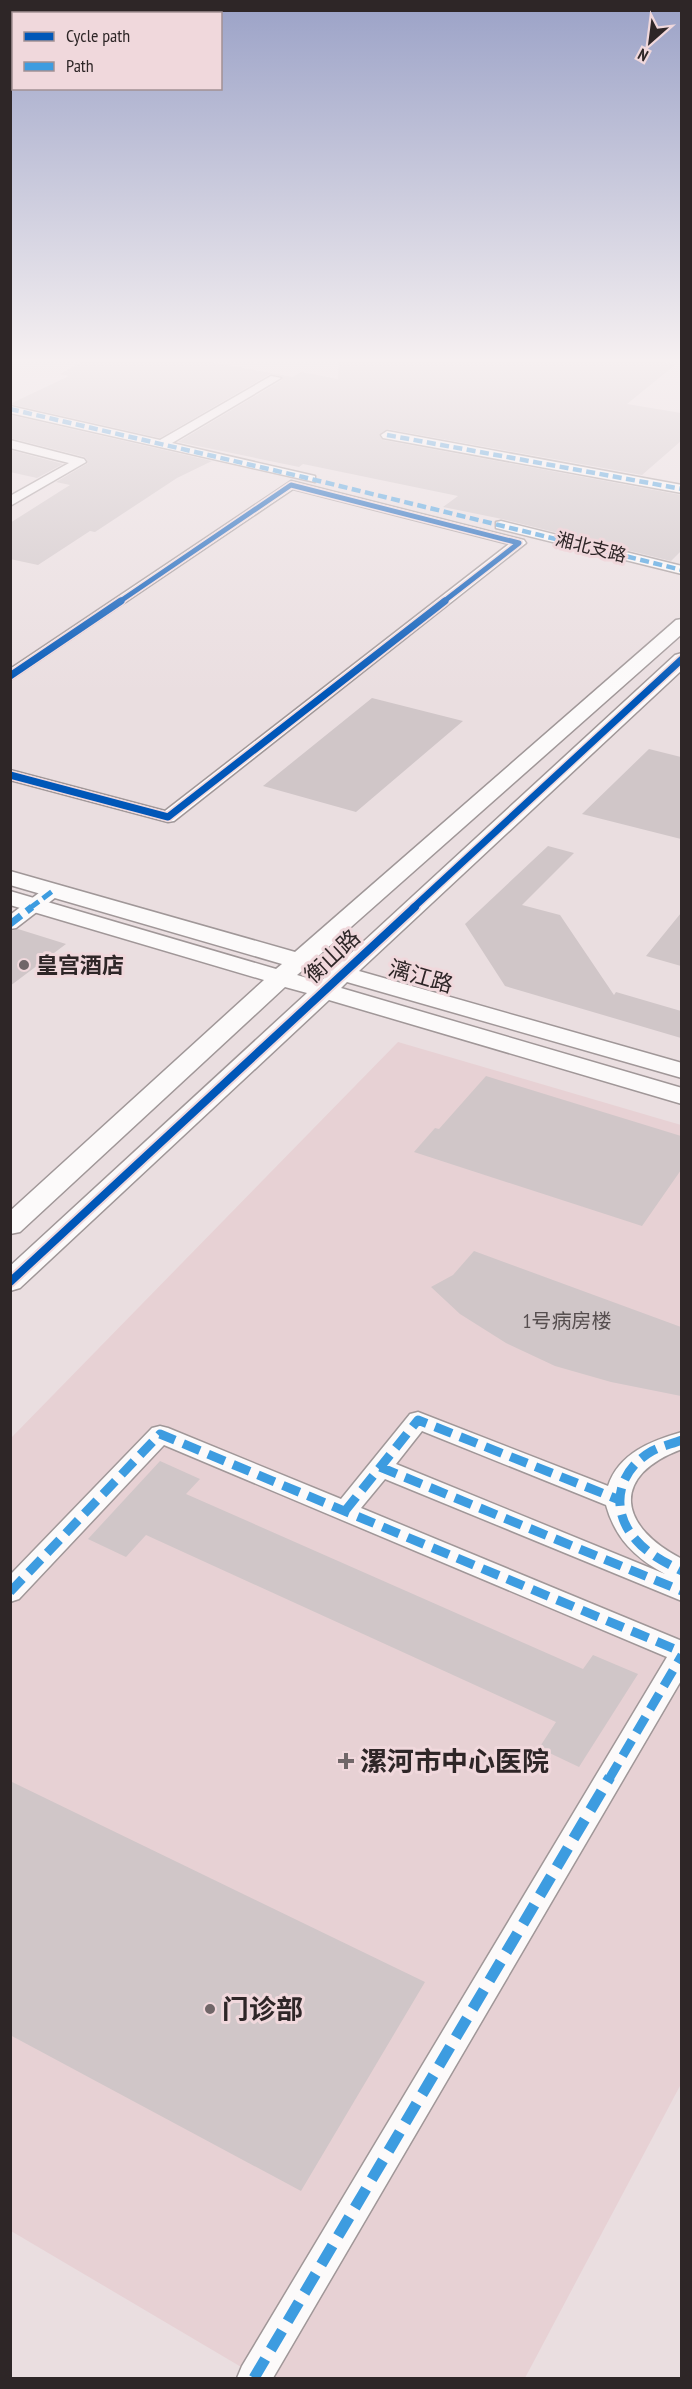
<svg xmlns="http://www.w3.org/2000/svg" width="692" height="2389" viewBox="0 0 692 2389" font-family="'PT Sans Narrow','Noto Sans SC',sans-serif">
<style>
.built{fill:#e7d1d4}
.building{fill:#d0c6c8}
.lines{fill:none;stroke-linecap:round;stroke-linejoin:round}
.minor-casing{stroke:#a09798;stroke-width:3}
.tertiary-casing{stroke:#a09798;stroke-width:3}
.minor{fill:#fcfafa;fill-rule:evenodd}
.tertiary{fill:#fcfafa;fill-rule:evenodd}
.quiet-far4{stroke:#3d9ce0;stroke-width:4.5;stroke-dasharray:9 4.5;stroke-linecap:butt}
.quiet-far3{stroke:#3d9ce0;stroke-width:5;stroke-dasharray:11 5;stroke-linecap:butt}
.quiet-far2{stroke:#3d9ce0;stroke-width:7;stroke-dasharray:14 7;stroke-linecap:butt}
.quiet-far1{stroke:#3d9ce0;stroke-width:9;stroke-dasharray:18 9;stroke-linecap:butt}
.quiet{stroke:#3d9ce0;stroke-width:11;stroke-dasharray:22 11;stroke-linecap:butt}
.cycleway-far2-casing{stroke:#f0d8dc;stroke-width:8}
.cycleway-far1-casing{stroke:#f0d8dc;stroke-width:10}
.cycleway-casing{stroke:#f0d8dc;stroke-width:12}
.cycleway-far2{stroke:#0057b8;stroke-width:5}
.cycleway-far1{stroke:#0057b8;stroke-width:7}
.cycleway{stroke:#0057b8;stroke-width:8}
.poi-dot{fill:#706668;stroke:#f0d8dc;stroke-width:2}
.labels{text-anchor:middle;dominant-baseline:central;stroke-width:6;stroke-linejoin:round;paint-order:stroke}
.far-street-label{font-size:18px;fill:#2e2627;stroke:#f0d8dc}
.number-label{font-size:20px;fill:#564e4f}
.street-label{font-size:22px;fill:#2e2627;stroke:#f0d8dc}
.poi-label{font-size:22px;font-weight:bold;fill:#2e2627;stroke:#f0d8dc;text-anchor:start}
.near-poi-label{font-size:27px;font-weight:bold;fill:#2e2627;stroke:#f0d8dc;text-anchor:start}
</style>
<rect width="100%" height="100%" fill="#eadee0"/>
<!-- built -->
<path class="built" d="M 398,1042 L 681,1125 L 681,2084 L 525,2378 L 260,2378 L 11,2231 L 11,1438 Z"/>
<!-- building -->
<path class="building" d="M 89,358 L 188,358 L 293,377 L 301,372 L 338,379 L 339,358 L 638,358 L 676,364 L 627,404 L 681,413 L 681,441 L 642,475 L 387,429 L 379,435 L 383,440 L 681,495 L 681,551 L 671,561 L 502,519 L 443,507 L 458,496 L 303,464 L 299,467 L 178,442 L 282,380 L 281,376 L 270,374 L 160,438 L 10,404 L 69,376 L 60,374 Z
M 10,415 L 212,461 L 177,478 L 95,532 L 90,531 L 38,565 L 10,559 L 10,523 L 70,485 L 56,482 L 88,463 L 85,457 L 10,438 Z
M 10,450 L 63,464 L 37,478 L 10,472 Z
M 372,698 L 463,721 L 356,812 L 263,786 Z
M 649,749 L 681,757 L 681,839 L 582,814 Z
M 548,846 L 574,853 L 522,905 L 560,915 L 614,995 L 616,992 L 681,1011 L 681,1038 L 505,986 L 465,924 Z
M 681,913 L 681,966 L 646,956 Z
M 18,929 L 66,944 L 10,986 L 10,931 Z
M 486,1076 L 681,1136 L 681,1170 L 642,1226 L 414,1152 L 435,1128 L 439,1129 Z
M 474,1251 L 681,1327 L 681,1396 L 611,1382 L 555,1366 L 506,1343 L 460,1314 L 431,1287 L 453,1275 Z
M 160,1461 L 200,1479 L 186,1494 L 583,1669 L 593,1655 L 638,1674 L 579,1767 L 539,1748 L 556,1722 L 146,1535 L 126,1557 L 88,1539 Z
M 10,1781 L 425,1982 L 301,2191 L 10,2035 Z"/>
<g class="lines">
<defs>
<path id="minor" d="M 271,376 L 281,378 L 172,443 L 315,476 L 315,482 L 10,413 L 10,406 L 160,440 Z
M 387,431 L 682,485 L 682,493 L 383,438 L 381,435 Z
M 10,440 L 84,459 L 86,462 L 10,506 L 10,496 L 69,463 L 10,448 Z
M 291,481 L 524,540 L 526,543 L 174,821 L 168,822 L 10,780 L 10,770 L 165,811 L 509,544 L 293,489 L 10,680 L 10,669 Z
M 501,521 L 682,566 L 682,574 L 496,528 L 496,522 Z
M 54,885 L 63,890 L 60,894 L 16,928 L 10,929 L 10,915 L 48,886 Z
M 418,1412 L 608,1486 C 619,1453 651,1441 682,1432 L 682,1449 C 609,1476 619,1527 682,1559 L 682,1601 L 385,1479 L 361,1508 L 682,1641 L 682,1679 L 273,2378 L 237,2378 L 242,2366 L 667,1657 L 164,1445 L 19,1599 L 10,1602 L 10,1575 L 152,1428 L 160,1426 L 168,1428 L 341,1499 L 410,1414 ZM 422,1431 L 606,1505 C 615,1538 635,1558 665,1574 L 396,1464 Z"/>
<path id="tertiary" d="M 682,619 L 682,634 L 316,958 L 338,965 L 675,655 L 682,653 L 682,670 L 359,971 L 682,1063 L 682,1078 L 347,982 L 341,988 L 682,1088 L 682,1104 L 329,1000 L 20,1288 L 10,1291 L 10,1266 L 307,993 L 285,987 L 20,1232 L 10,1234 L 10,1211 L 264,980 L 10,905 L 10,891 L 276,969 L 282,964 L 10,885 L 10,871 L 295,952 L 676,620 ZM 303,970 L 326,976 L 320,982 L 297,975 Z"/>
</defs>
<!-- minor casing -->
<use href="#minor" class="minor-casing"/>
<!-- tertiary casing -->
<use href="#tertiary" class="tertiary-casing"/>
<!-- minor -->
<use href="#minor" class="minor"/>
<!-- tertiary -->
<use href="#tertiary" class="tertiary"/>
<!-- quiet-far4 -->
<path class="quiet-far4" d="M 10,409 L 303,477 L 682,570
M 387,435 L 682,489"/>
<!-- quiet-far3 -->
<path class="quiet-far3" d="M 30,908 L 54,890"/>
<!-- quiet-far2 -->
<path class="quiet-far2" d="M 10,924 L 32,907"/>
<!-- quiet-far1 -->
<path class="quiet-far1" d="M 682,1440 C 672,1444 661,1446 652,1451 C 617,1471 609,1510 636,1540 C 648,1554 666,1563 682,1571
M 380,1467 L 682,1591
M 345,1511 L 418,1420 L 617,1499
M 10,1592 L 160,1434 L 682,1652
M 609,1779 L 682,1655"/>
<!-- quiet -->
<path class="quiet" d="M 254,2378 L 610,1777"/>
<defs>
<path id="cycleway-far2" d="M 119,602 L 291,485 L 519,543 L 443,602"/>
<path id="cycleway-far1" d="M 10,676 L 121,601
M 10,775 L 168,817 L 445,601
M 413,908 L 682,659"/>
<path id="cycleway" d="M 10,1282 L 415,907"/>
</defs>
<!-- cycleway-far2 casing -->
<use href="#cycleway-far2" class="cycleway-far2-casing"/>
<!-- cycleway-far1 casing -->
<use href="#cycleway-far1" class="cycleway-far1-casing"/>
<!-- cycleway casing -->
<use href="#cycleway" class="cycleway-casing"/>
<!-- cycleway-far2 -->
<use href="#cycleway-far2" class="cycleway-far2"/>
<!-- cycleway-far1 -->
<use href="#cycleway-far1" class="cycleway-far1"/>
<!-- cycleway -->
<use href="#cycleway" class="cycleway"/>
</g>
<!-- sky -->
<linearGradient id="sky" x2="0" y2="1"><stop stop-color="#9ba2c7"/><stop offset="0.52" stop-color="#f6f0f1"/><stop offset="1" stop-color="#f6f0f1" stop-opacity="0"/></linearGradient>
<rect width="692" height="693" fill="url(#sky)"/>
<!-- markers -->
<g class="poi-dot">
<circle cx="24" cy="965" r="6"/>
<path d="M343 1752h6v6h6v6h-6v6h-6v-6h-6v-6h6z"/>
<circle cx="210" cy="2009" r="6"/>
</g>
<g class="labels">
<!-- far-street labels -->
<g class="far-street-label">
<text transform="translate(591 547) rotate(14)">湘北支路</text>
</g>
<!-- number labels -->
<g class="number-label">
<text x="567" y="1321">1号病房楼</text>
</g>
<!-- street labels -->
<g class="street-label">
<text transform="translate(332 956) rotate(-43)">衡山路</text>
<text transform="translate(421 976) rotate(16)">漓江路</text>
</g>
<!-- poi labels -->
<g class="poi-label">
<text x="36" y="965">皇宫酒店</text>
</g>
<!-- near-poi labels -->
<g class="near-poi-label">
<text x="360" y="1761">漯河市中心医院</text>
<text x="222" y="2009">门诊部</text>
</g>
</g>
<!-- border -->
<rect width="692" height="2389" fill="none" stroke="#2e2627" stroke-width="24"/>
<!-- legend -->
<rect x="12" y="12" width="210" height="78" fill="#f0d8dc" stroke="#a29194" stroke-width="1.5"/>
<rect x="24" y="32" width="30" height="9" fill="#0057b8" stroke="#a29194" stroke-width="1.5"/>
<text x="66" y="42" font-size="18" fill="#2e2627">Cycle path</text>
<rect x="24" y="62" width="30" height="9" fill="#3d9ce0" stroke="#a29194" stroke-width="1.5"/>
<text x="66" y="72" font-size="18" fill="#2e2627">Path</text>
<!-- north arrow -->
<g transform="translate(650 42) rotate(208)" stroke="#f0d8dc" stroke-width="4.5" paint-order="stroke">
<path d="M0-4.5L10 22L0 15L-10 22Z" fill="#2e2627"/>
<text y="-9" font-size="16" font-weight="bold" text-anchor="middle" fill="#2e2627">N</text>
</g>
</svg>
